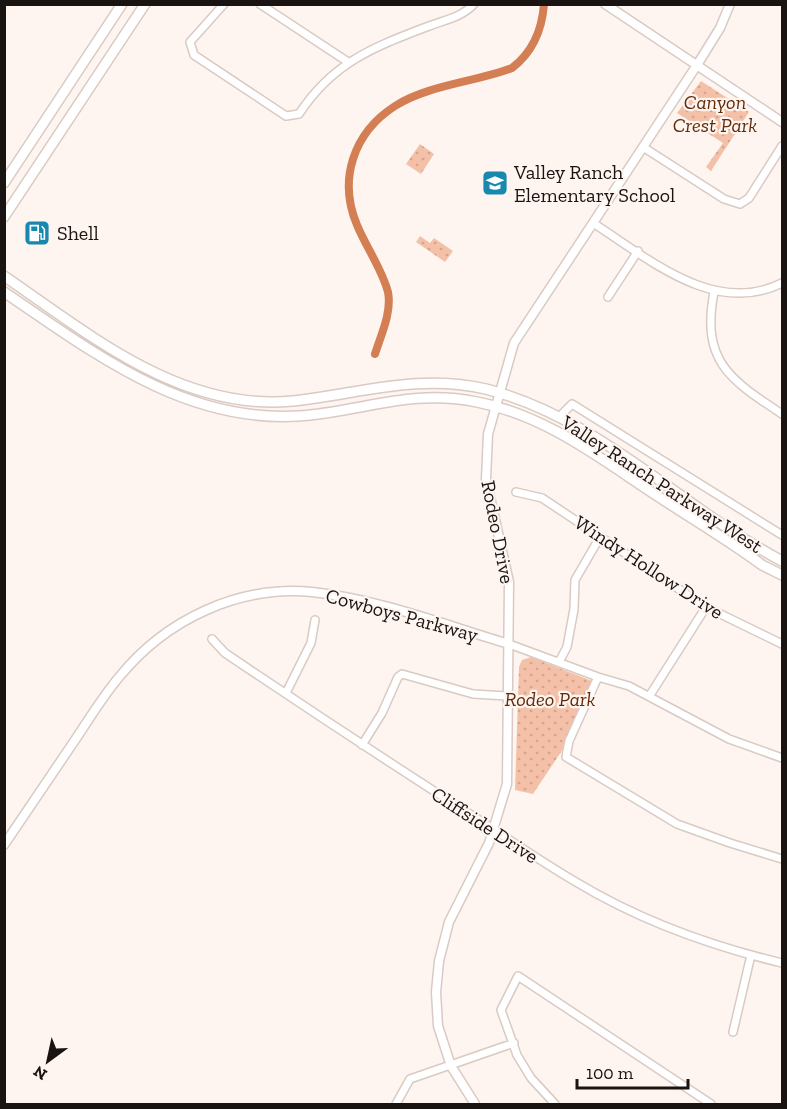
<svg xmlns="http://www.w3.org/2000/svg" width="787" height="1109" viewBox="0 0 787 1109" font-family="'Zilla Slab',serif">
<style>
.grass{fill:url(#grass-dots)}
.lines{fill:none;stroke-linecap:round;stroke-linejoin:round}
.canal{stroke:#d37f53;stroke-width:8}
.minor-casing{stroke:#d9cac3;stroke-width:10}
.tertiary-casing{stroke:#d9cac3;stroke-width:11}
.secondary-casing{stroke:#d9cac3;stroke-width:12}
.minor{stroke:#fff;stroke-width:7}
.tertiary{stroke:#fff;stroke-width:8}
.secondary{stroke:#fff;stroke-width:9}
.labels{text-anchor:middle;dominant-baseline:central;stroke-width:4.5;stroke-linejoin:round;paint-order:stroke}
.park-label{font-size:20px;font-style:italic;fill:#612a08;stroke:#fef5f1}
.poi-label{font-size:20px;fill:#191412;stroke:#fef5f1;text-anchor:start}
.street-label{font-size:20px;fill:#191412;stroke:#fef5f1}
</style>
<defs>
<pattern id="grass-dots" width="8" height="8" patternUnits="userSpaceOnUse" patternTransform="scale(1.5)"><rect width="8" height="8" fill="#f4c1a8"/><path d="M2 2h.1M6 6h.1" fill="none" stroke="#d1a590" stroke-width="1.8" stroke-linecap="round"/></pattern>
</defs>
<rect width="100%" height="100%" fill="#fef5f1"/>
<!-- grass -->
<path class="grass" d="M 701,81 L 749,112 L 711,171 L 706,167 L 723,143 L 677,113 Z
M 420,144 L 434,154 L 421,174 L 406,164 Z
M 420,236 L 430,243 L 434,238 L 453,251 L 445,262 L 416,242 Z
M 531,657 L 592,681 L 567,743 L 533,794 L 515,790 L 519,667 L 522,660 Z"/>
<g class="lines">
<!-- canal -->
<path class="canal" d="M 375,354 C 381,335 392,312 388,292 C 382,269 366,247 357,225 C 338,180 353,133 395,106 C 428,85 475,82 512,68 C 533,52 542,31 544,4"/>
<defs>
<path id="minor" d="M 224,4 L 190,42 L 194,55 L 286,116 L 299,114 C 333,62 374,47 429,26 C 445,20 462,17 474,4
M 260,4 L 348,62
M 643,147 L 724,199 L 740,204 L 749,198 L 782,146
M 593,223 C 648,258 714,317 782,283
M 714,292 C 701,361 729,379 782,414
M 608,297 L 638,251
M 559,417 L 572,404 L 782,535
M 516,492 L 542,498 L 706,607 L 782,644
M 212,639 L 225,653 C 305,707 384,759 465,811 C 502,834 538,860 576,882 C 639,920 711,946 782,963
M 509,644 L 598,677 L 629,686 L 729,739 L 782,758
M 559,662 L 567,647 L 574,609 L 575,580 L 600,537
M 598,677 L 569,741 L 566,757 L 677,824 L 730,843 L 782,859
M 286,693 L 311,643 L 315,620
M 650,695 L 706,607
M 362,745 L 382,713 L 398,677 L 402,674 L 473,694 L 507,696
M 733,1032 L 751,955
M 396,1104 L 410,1079 L 514,1043
M 555,1104 L 531,1078 L 517,1055 L 501,1010 L 518,976 L 711,1104"/>
<path id="tertiary" d="M 605,4 L 782,122
M 4,845 C 27,811 50,777 73,743 C 88,721 102,697 120,676 C 166,620 238,585 312,592 C 378,599 445,625 509,644
M 475,1104 L 451,1066 L 438,1026 L 436,992 L 439,961 L 449,922 L 489,843 L 507,784 L 509,582 L 486,479 L 488,434 L 514,343 L 697,65 L 720,28 L 730,4"/>
<path id="secondary" d="M 4,183 L 122,4
M 4,217 L 145,4
M 4,276 C 90,335 182,412 293,401 C 358,394 419,373 486,389 C 599,418 681,507 782,561
M 4,292 C 94,353 184,423 298,416 C 361,412 411,388 477,402 C 544,415 597,456 653,493 C 689,517 727,539 762,565 L 782,575"/>
</defs>
<!-- minor casing -->
<use href="#minor" class="minor-casing"/>
<!-- tertiary casing -->
<use href="#tertiary" class="tertiary-casing"/>
<!-- secondary casing -->
<use href="#secondary" class="secondary-casing"/>
<!-- minor -->
<use href="#minor" class="minor"/>
<!-- tertiary -->
<use href="#tertiary" class="tertiary"/>
<!-- secondary -->
<use href="#secondary" class="secondary"/>
</g>
<!-- icons -->
<defs>
<symbol id="school-square" viewBox="-11 -11 22 22"><rect x="-9" y="-9" width="18" height="18" rx="4" fill="#1788ae" stroke="#fef5f1"/><path d="M0-5L7-2L0 1L-7-2ZM-4 1L0 2.5L4 1V4Q0 6-4 4Z" fill="#fff"/></symbol>
<symbol id="fuel-square" viewBox="-11 -11 22 22"><rect x="-9" y="-9" width="18" height="18" rx="4" fill="#1788ae" stroke="#fef5f1"/><path d="M-5.5-6h7V0h2V4h1.3V-2.5L3-4.5l.8-.8L6-3V5H2.5V1h-1V6h-7ZM-4.2-4.7v3.2H.2V-4.7Z" fill="#fff"/></symbol>
</defs>
<g fill-rule="evenodd">
<use href="#school-square" x="480" y="168" width="30" height="30"/>
<use href="#fuel-square" x="22" y="218" width="30" height="30"/>
</g>
<g class="labels">
<!-- park labels -->
<g class="park-label">
<text x="715" y="102">Canyon<tspan x="715" dy="23">Crest Park</tspan></text>
<text x="550" y="699">Rodeo Park</text>
</g>
<!-- poi labels -->
<g class="poi-label">
<text x="514" y="172">Valley Ranch<tspan x="514" dy="23">Elementary School</tspan></text>
<text x="57" y="233">Shell</text>
</g>
<!-- street labels -->
<g class="street-label">
<text transform="translate(662 484) rotate(33)">Valley Ranch Parkway West</text>
<text transform="translate(498 532) rotate(79)">Rodeo Drive</text>
<text transform="translate(649 567) rotate(33)">Windy Hollow Drive</text>
<text transform="translate(402 615) rotate(15)">Cowboys Parkway</text>
<text transform="translate(485 825) rotate(33)">Cliffside Drive</text>
</g>
</g>
<!-- border -->
<rect width="787" height="1109" fill="none" stroke="#191412" stroke-width="12"/>
<!-- north arrow -->
<g transform="translate(48 1061) rotate(213)" stroke="#fef5f1" stroke-width="4.5" paint-order="stroke">
<path d="M0-4.5L10 22L0 15L-10 22Z" fill="#191412"/>
<text y="-9" font-size="16" font-weight="bold" text-anchor="middle" fill="#191412">N</text>
</g>
<!-- scale -->
<path d="M577 1079v9h111v-9" fill="none" stroke="#191412" stroke-width="3"/>
<text x="586" y="1079" font-size="18" fill="#191412" stroke="#fef5f1" stroke-width="4.5" paint-order="stroke">100 m</text>
</svg>
